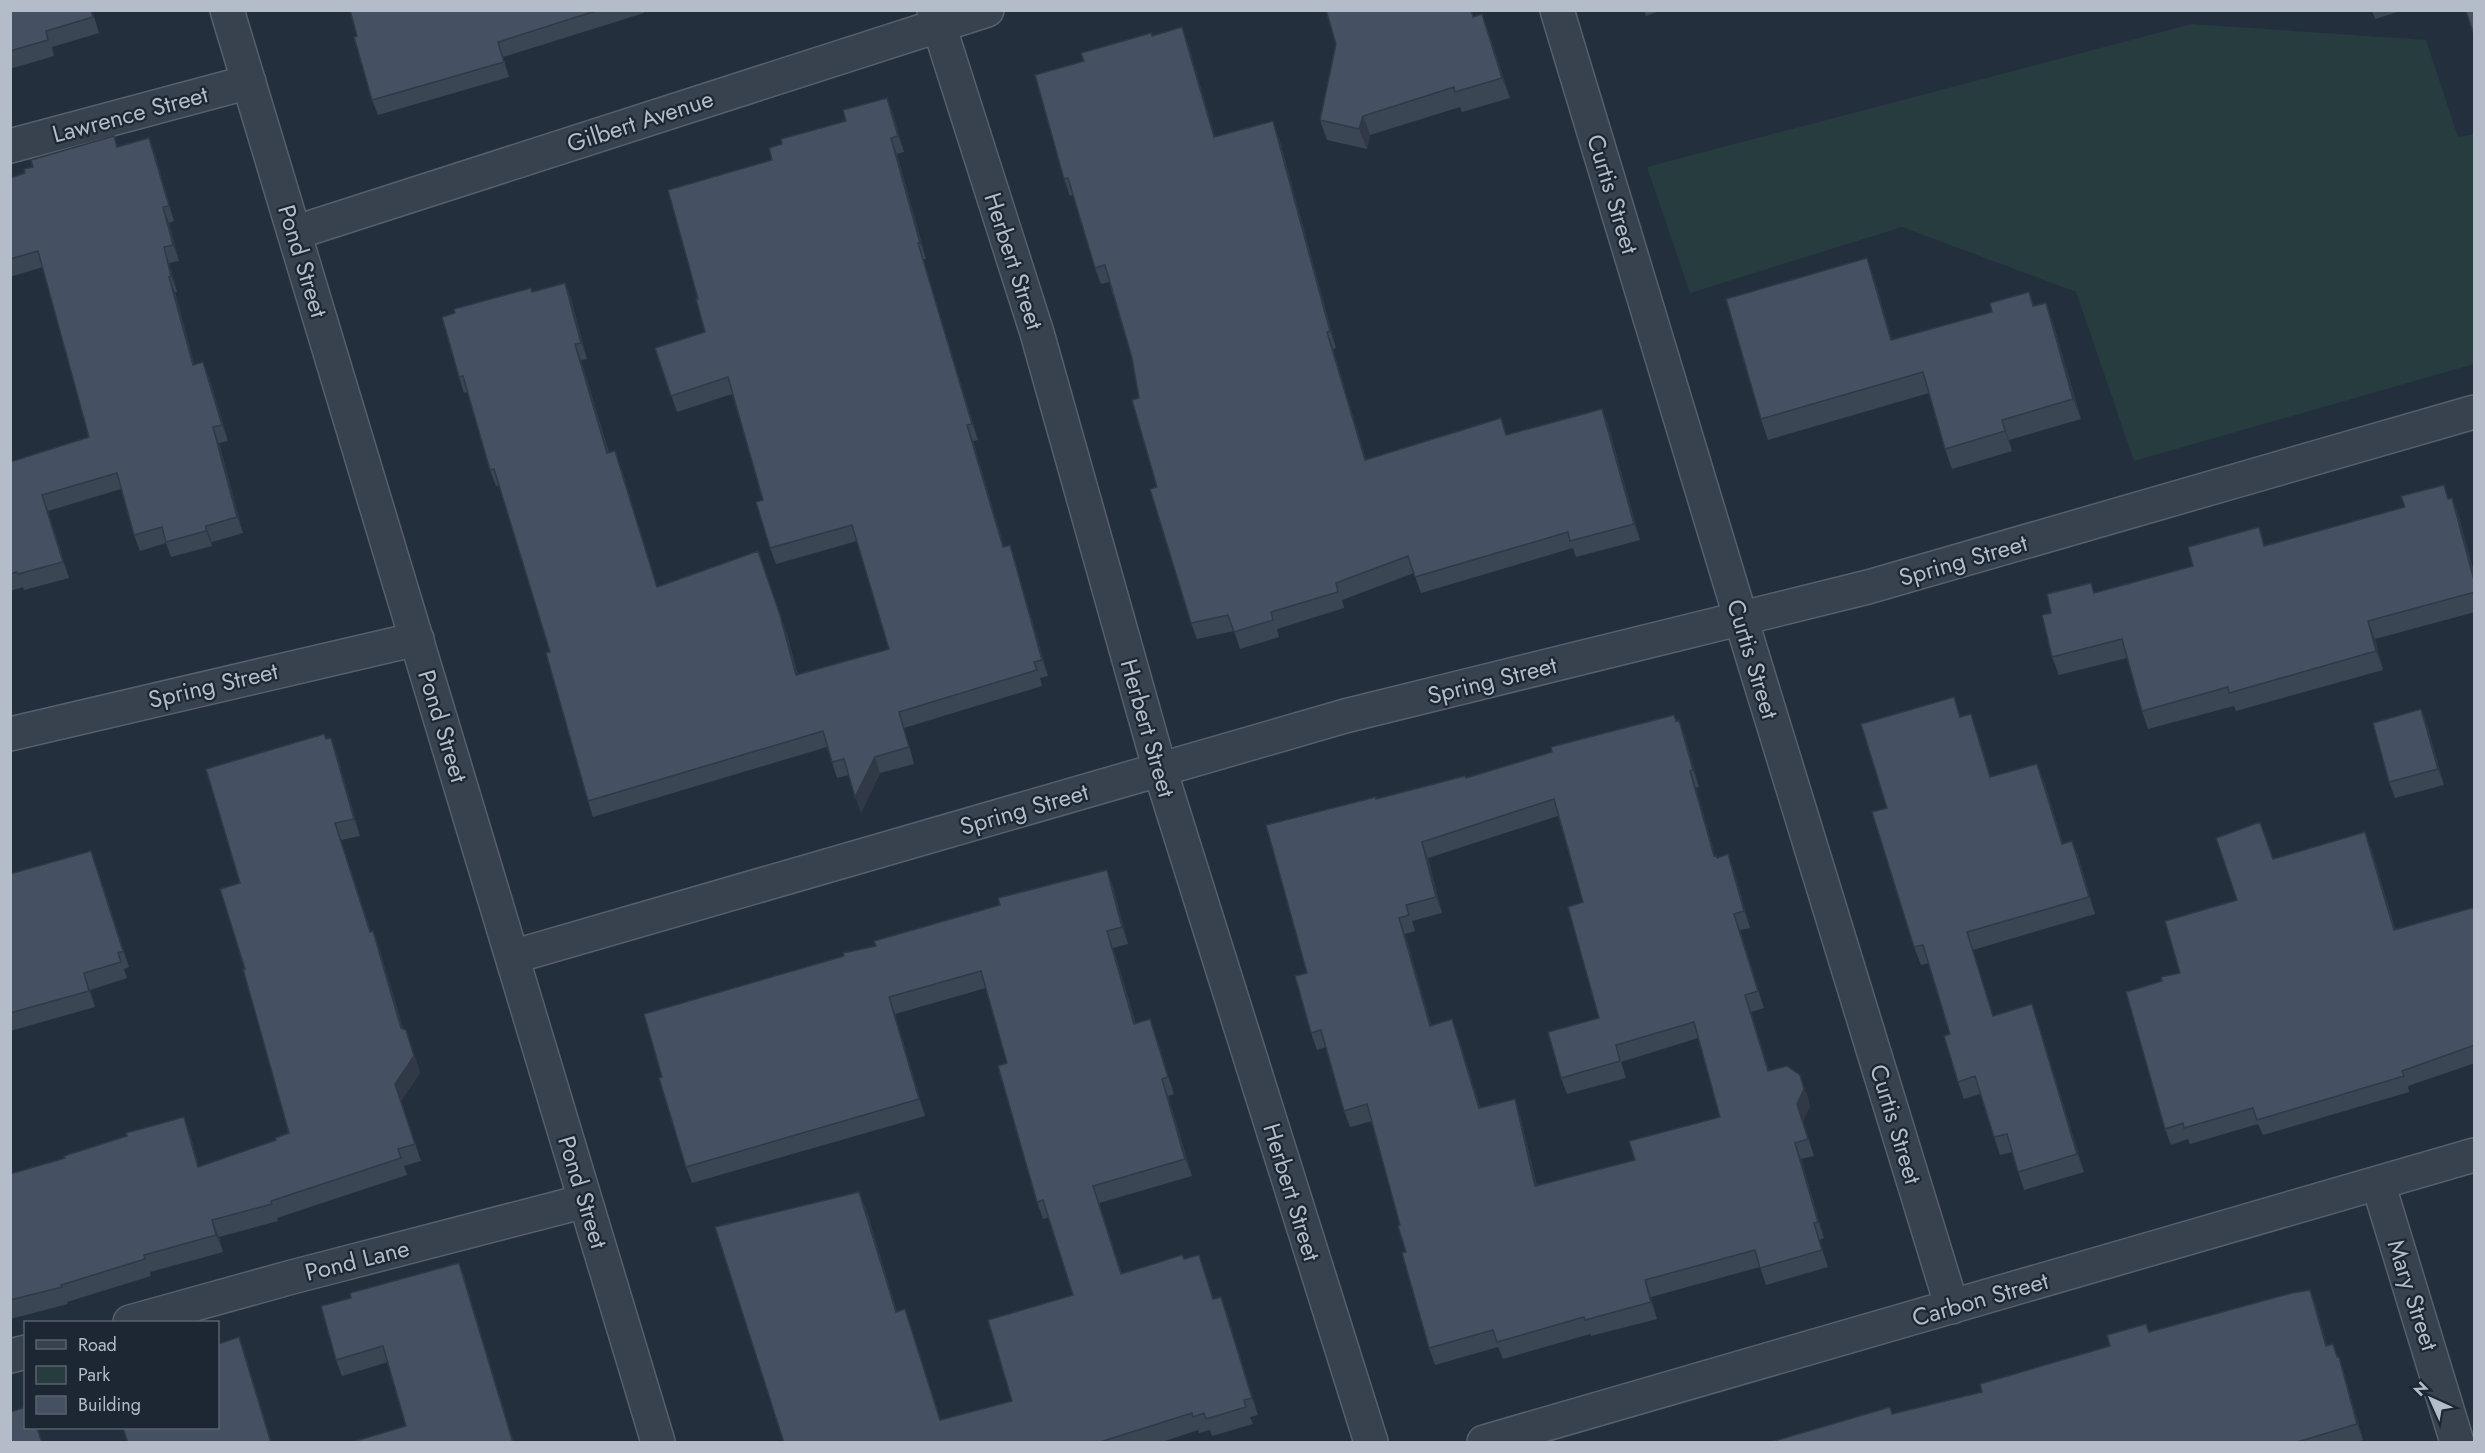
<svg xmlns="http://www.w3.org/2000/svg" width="2485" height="1453" viewBox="0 0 2485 1453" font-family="Jost,sans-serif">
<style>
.green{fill:#263c3f}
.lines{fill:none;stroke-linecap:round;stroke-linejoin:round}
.minor-casing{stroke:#565f6c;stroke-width:36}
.minor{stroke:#38414e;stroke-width:33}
.wall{fill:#3b4654;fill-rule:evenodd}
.shaded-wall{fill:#303945}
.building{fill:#455162;stroke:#303945;stroke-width:1.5;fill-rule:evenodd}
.labels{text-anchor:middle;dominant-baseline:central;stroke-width:4.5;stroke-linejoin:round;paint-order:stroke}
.street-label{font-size:24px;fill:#b4bcc9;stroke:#1d2633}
</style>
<rect width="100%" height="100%" fill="#242f3e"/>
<!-- green -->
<path class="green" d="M 2192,24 L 2426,40 L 2458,137 L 2474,134 L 2474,364 L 2134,461 L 2076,292 L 1902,227 L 1690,293 L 1647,167 Z"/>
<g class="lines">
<defs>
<path id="minor" d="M 227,10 L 658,1442
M 934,10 L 1037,333 L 1160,770 L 1371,1442
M 1557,10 L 1741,619 L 1952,1307
M 10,146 L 249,82
M 294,233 L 987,10
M 10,734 L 417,639
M 512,957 L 1345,716 L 1868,587 L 2474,412
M 2378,1183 L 2457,1442
M 130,1322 L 292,1277 L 585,1201
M 10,1356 L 26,1352
M 1484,1442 L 2474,1155"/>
</defs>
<!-- minor casing -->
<use href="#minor" class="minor-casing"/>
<!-- minor -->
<use href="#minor" class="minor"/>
</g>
<!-- wall -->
<path class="wall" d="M 10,10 L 92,10 L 99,33 L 52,47 L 54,56 L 10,69 Z
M 350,10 L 644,10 L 644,13 L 503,57 L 509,77 L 378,115 L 372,100 L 357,36 Z
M 1644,10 L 1663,10 L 1646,16 Z
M 2372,10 L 2404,10 L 2375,19 Z
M 1474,17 L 1489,34 L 1510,98 L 1462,112 L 1460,107 L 1370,135 L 1367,149 L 1327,140 L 1320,120 Z
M 1182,27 L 1188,44 L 1215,137 L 1279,138 L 1336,348 L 1333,349 L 1366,460 L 1507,435 L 1602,409 L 1608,425 L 1640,540 L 1576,557 L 1573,548 L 1421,593 L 1414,573 L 1342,600 L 1344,608 L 1277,629 L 1279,637 L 1240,649 L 1234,631 L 1197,639 L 1191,623 L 1157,487 L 1132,358 L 1109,282 L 1101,284 L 1095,268 L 1073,195 L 1070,196 L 1064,179 L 1084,61 L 1152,36 Z
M 887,98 L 893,114 L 904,152 L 897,154 L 926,259 L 923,259 L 978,440 L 973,441 L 1004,547 L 1010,545 L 1015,561 L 1048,676 L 1040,678 L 1042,686 L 904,728 L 914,764 L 880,773 L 861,813 L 849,775 L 837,778 L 827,747 L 593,817 L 588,801 L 550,652 L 499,485 L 496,486 L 490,470 L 467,392 L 464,393 L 459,377 L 455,313 L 565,283 L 571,299 L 587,359 L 581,360 L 609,453 L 621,467 L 657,587 L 786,631 L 798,675 L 889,649 L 857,541 L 776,564 L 770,548 L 763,500 L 732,394 L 677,412 L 655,348 L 705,332 L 698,299 L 772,160 L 782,144 L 846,121 Z
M 149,138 L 155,154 L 174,221 L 169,223 L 179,261 L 169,263 L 177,292 L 175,292 L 194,365 L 209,377 L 228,441 L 219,443 L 243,533 L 212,542 L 212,546 L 171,557 L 166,543 L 140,551 L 134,535 L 121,489 L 48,511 L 69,578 L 24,590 L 23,587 L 10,591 L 10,462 L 89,437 L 43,267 L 10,277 L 10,178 Z
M 1867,258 L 1874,278 L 1892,340 L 2034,306 L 2053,323 L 2081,419 L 2009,440 L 2012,451 L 1952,469 L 1945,449 L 1929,393 L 1768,440 L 1761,419 Z
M 2449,499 L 2459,517 L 2475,577 L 2475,612 L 2375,639 L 2383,670 L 2236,711 L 2234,706 L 2148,729 L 2142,711 L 2127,658 L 2059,675 L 2052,657 L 2051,613 L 2095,593 L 2266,546 Z
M 1962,717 L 1977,732 L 1991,777 L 2037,764 L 2044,782 L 2063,844 L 2072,841 L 2079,859 L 2095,914 L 1973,950 L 1993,1016 L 2038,1022 L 2084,1172 L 2024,1190 L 2012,1152 L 2000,1155 L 1980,1094 L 1964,1099 L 1958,1082 L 1950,1034 L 1929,963 L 1921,965 L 1914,947 L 1887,808 Z
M 1679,720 L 1685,737 L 1699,787 L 1696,788 L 1715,856 L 1734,871 L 1750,928 L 1740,930 L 1764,1008 L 1751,1012 L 1769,1071 L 1806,1092 L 1810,1106 L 1803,1121 L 1814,1156 L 1801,1159 L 1824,1238 L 1819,1240 L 1828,1267 L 1766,1285 L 1760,1267 L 1651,1297 L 1657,1319 L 1591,1336 L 1590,1334 L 1503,1359 L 1498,1347 L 1435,1365 L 1429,1348 L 1400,1225 L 1372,1121 L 1350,1127 L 1344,1111 L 1326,1047 L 1317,1050 L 1311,1033 L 1307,973 L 1376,799 L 1466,778 ZM 1558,816 L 1583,902 L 1599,1018 L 1561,1078 L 1567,1094 L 1626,1078 L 1621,1062 L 1698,1038 L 1720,1117 L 1635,1160 L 1537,1186 L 1520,1116 L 1480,1107 L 1458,1036 L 1431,1025 L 1405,934 L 1415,931 L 1412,921 L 1442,913 L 1428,858 Z
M 2427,725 L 2444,785 L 2395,798 L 2389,782 Z
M 326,739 L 337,755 L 360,836 L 341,840 L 371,932 L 373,931 L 379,948 L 403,1028 L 406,1030 L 412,1047 L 420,1073 L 401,1101 L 421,1161 L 404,1166 L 407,1175 L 277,1218 L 278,1221 L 219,1237 L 223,1252 L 150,1272 L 151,1276 L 67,1302 L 68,1304 L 10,1319 L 10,1174 L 190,1134 L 199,1167 L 276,1140 L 289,1133 L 245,969 L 240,883 Z
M 2371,848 L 2395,929 L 2475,907 L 2475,1063 L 2408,1086 L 2409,1092 L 2263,1135 L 2258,1124 L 2190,1144 L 2188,1139 L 2171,1145 L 2165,1129 L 2162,981 L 2180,973 L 2237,900 L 2273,859 Z
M 97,867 L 129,967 L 124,969 L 127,978 L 90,990 L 95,1007 L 10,1031 L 10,874 Z
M 1107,870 L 1113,887 L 1128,944 L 1113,948 L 1136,1024 L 1156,1036 L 1174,1094 L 1168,1096 L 1192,1176 L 1099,1203 L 1122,1274 L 1199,1255 L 1213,1299 L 1227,1314 L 1258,1415 L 1250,1417 L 1253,1424 L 1212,1436 L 1210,1430 L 1199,1433 L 1198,1430 L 1159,1443 L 784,1443 L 866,1209 L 897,1312 L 905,1309 L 940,1420 L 1012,1401 L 1073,1295 L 1049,1217 L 1043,1219 L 1037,1202 L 1007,1063 L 986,988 L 895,1014 L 925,1116 L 692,1183 L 686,1167 L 662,1077 L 844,956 Z
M 459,1263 L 465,1279 L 406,1426 L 388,1362 L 342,1376 L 336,1360 L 351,1298 Z
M 2310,1290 L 2316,1306 L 2327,1346 L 2338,1357 L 2339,1357 L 2344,1373 L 2363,1440 L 2356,1443 L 1768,1443 L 1890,1407 L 1892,1414 L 1982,1392 L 2149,1332 Z"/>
<!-- shaded-wall -->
<path class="shaded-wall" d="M 1482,14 L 1489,34 L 1510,98 L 1502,78 Z
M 1182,27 L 1188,44 L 1220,154 L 1214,137 Z
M 498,42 L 503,57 L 509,77 L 504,62 Z
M 887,98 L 893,114 L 904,152 L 898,136 Z
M 1363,116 L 1370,135 L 1367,149 L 1359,129 Z
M 1273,121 L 1279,138 L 1336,348 L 1330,331 Z
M 149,138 L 155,154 L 174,221 L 169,206 Z
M 891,138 L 897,154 L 926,259 L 920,243 Z
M 163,207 L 169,223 L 179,261 L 173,245 Z
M 918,243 L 923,259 L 978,440 L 972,424 Z
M 164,247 L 169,263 L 177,292 L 171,276 Z
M 1867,258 L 1874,278 L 1898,360 L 1891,340 Z
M 169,277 L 175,292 L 199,381 L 193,365 Z
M 565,283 L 571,299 L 587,359 L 581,343 Z
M 2046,303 L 2053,323 L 2081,419 L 2073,399 Z
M 1327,332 L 1333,349 L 1371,476 L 1365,460 Z
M 575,344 L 581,360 L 613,469 L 607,453 Z
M 203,362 L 209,377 L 228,441 L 222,425 Z
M 1602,409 L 1608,425 L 1640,540 L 1634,524 Z
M 2002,420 L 2009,440 L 2012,451 L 2005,431 Z
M 967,425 L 973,441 L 1009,563 L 1003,547 Z
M 213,427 L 219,443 L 243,533 L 237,517 Z
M 615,451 L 621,467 L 662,603 L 657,587 Z
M 42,495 L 48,511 L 69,578 L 63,562 Z
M 2452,498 L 2459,517 L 2475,577 L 2475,584 Z
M 206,526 L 212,542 L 212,546 L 206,531 Z
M 1010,545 L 1015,561 L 1048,676 L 1042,660 Z
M 758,551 L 786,631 L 802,691 L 796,675 Z
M 2368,621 L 2375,639 L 2383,670 L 2376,651 Z
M 2421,709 L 2427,725 L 2444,785 L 2438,769 Z
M 1971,714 L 1977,732 L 1996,795 L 1990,777 Z
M 1679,720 L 1685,737 L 1699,787 L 1693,770 Z
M 331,738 L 337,755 L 360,836 L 354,819 Z
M 875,757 L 880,773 L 861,813 L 855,797 Z
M 2037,764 L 2044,782 L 2068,862 L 2062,844 Z
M 1690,771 L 1696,788 L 1720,872 L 1714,856 Z
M 335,823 L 341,840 L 376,949 L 370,932 Z
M 2365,832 L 2371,848 L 2399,946 L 2394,930 Z
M 2072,841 L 2079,859 L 2095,914 L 2089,897 Z
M 1422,842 L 1428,858 L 1442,913 L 1436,897 Z
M 91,851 L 97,867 L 129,967 L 123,951 Z
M 1728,854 L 1734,871 L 1750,928 L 1744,911 Z
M 1107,870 L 1113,887 L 1128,944 L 1122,927 Z
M 1734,914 L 1740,930 L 1764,1008 L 1758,991 Z
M 1399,918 L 1405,934 L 1436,1042 L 1430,1026 Z
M 373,931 L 379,948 L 408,1045 L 401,1028 Z
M 1107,931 L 1113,948 L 1141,1041 L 1134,1024 Z
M 1967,932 L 1973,950 L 1999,1034 L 1993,1016 Z
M 84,973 L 90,990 L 95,1007 L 89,991 Z
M 1745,995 L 1751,1012 L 1774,1088 L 1768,1071 Z
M 889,997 L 895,1014 L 925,1116 L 919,1099 Z
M 2032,1004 L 2038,1022 L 2084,1172 L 2077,1154 Z
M 1150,1019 L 1156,1036 L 1174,1094 L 1168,1077 Z
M 1452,1019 L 1458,1036 L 1485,1124 L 1479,1108 Z
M 406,1030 L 412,1047 L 420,1073 L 401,1101 L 421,1161 L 395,1084 Z
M 1800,1075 L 1810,1106 L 1803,1121 L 1814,1156 L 1797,1104 Z
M 1162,1079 L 1168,1096 L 1192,1176 L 1185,1159 Z
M 1515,1099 L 1520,1116 L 1541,1202 L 1535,1186 Z
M 184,1117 L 190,1134 L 204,1184 L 198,1167 Z
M 1795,1143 L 1801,1159 L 1824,1238 L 1818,1222 Z
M 1093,1186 L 1099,1203 L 1127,1291 L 1121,1274 Z
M 859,1192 L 866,1209 L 902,1329 L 896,1312 Z
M 212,1220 L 219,1237 L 223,1252 L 216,1235 Z
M 1199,1255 L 1205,1271 L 1219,1316 L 1213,1299 Z
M 459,1263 L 465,1279 L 514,1443 L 513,1443 Z
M 1645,1280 L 1651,1297 L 1657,1319 L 1651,1302 Z
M 2310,1290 L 2316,1306 L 2331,1362 L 2326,1346 Z
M 1221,1297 L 1227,1314 L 1258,1415 L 1252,1398 Z
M 905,1309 L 911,1326 L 946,1437 L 940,1420 Z
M 239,1337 L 245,1353 L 272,1443 L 271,1443 Z
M 2339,1357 L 2344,1373 L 2363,1440 L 2357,1424 Z"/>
<!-- building -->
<path class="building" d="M 10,10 L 91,10 L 93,17 L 46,31 L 48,40 L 10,51 Z
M 350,10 L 599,10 L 498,42 L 504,62 L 372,100 L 354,37 L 357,36 Z
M 1326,10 L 1471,10 L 1473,17 L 1482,14 L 1502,78 L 1455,92 L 1454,87 L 1363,116 L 1359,129 L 1320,120 L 1336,44 Z
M 2469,10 L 2475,10 L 2475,38 L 2466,11 Z
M 1182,27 L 1214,137 L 1273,121 L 1330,331 L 1327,332 L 1365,460 L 1501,418 L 1506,435 L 1602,409 L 1634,524 L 1570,541 L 1568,532 L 1415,577 L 1408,556 L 1336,583 L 1338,592 L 1271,612 L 1273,620 L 1234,632 L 1228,615 L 1191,623 L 1150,489 L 1157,487 L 1132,400 L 1139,398 L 1132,358 L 1105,265 L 1095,268 L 1068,178 L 1064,179 L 1035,75 L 1084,61 L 1081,53 L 1151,33 L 1152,36 Z
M 887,98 L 898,136 L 891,138 L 920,243 L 918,243 L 972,424 L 967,425 L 1003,547 L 1010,545 L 1042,660 L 1034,662 L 1037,670 L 899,712 L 909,747 L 875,757 L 855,797 L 844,759 L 832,762 L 823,731 L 588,801 L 546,653 L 550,652 L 494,469 L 490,470 L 463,376 L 459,377 L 442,317 L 455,313 L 454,309 L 531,288 L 532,292 L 565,283 L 581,343 L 575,344 L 607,453 L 615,451 L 657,587 L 758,551 L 780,615 L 796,675 L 889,649 L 852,525 L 770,548 L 756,502 L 763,500 L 728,377 L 671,396 L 655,348 L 705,332 L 696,299 L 698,299 L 668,190 L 772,160 L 769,148 L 782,144 L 781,139 L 846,121 L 843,110 Z
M 114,136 L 117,147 L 149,138 L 169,206 L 163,207 L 173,245 L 164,247 L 171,276 L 169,277 L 193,365 L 203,362 L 222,425 L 213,427 L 237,517 L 206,526 L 206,531 L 166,542 L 162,527 L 134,535 L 117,473 L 42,495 L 63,562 L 18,574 L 17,572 L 10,574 L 10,462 L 89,437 L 38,251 L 10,259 L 10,178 L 25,173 L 24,169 L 33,167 L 31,160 Z
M 1867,258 L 1891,340 L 1992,312 L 1990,303 L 2029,292 L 2033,306 L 2046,303 L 2073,399 L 2002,420 L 2005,431 L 1945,449 L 1923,372 L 1761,419 L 1726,299 Z
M 2444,485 L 2448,499 L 2452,498 L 2475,584 L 2475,592 L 2368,621 L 2376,651 L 2229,693 L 2228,687 L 2142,711 L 2122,639 L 2052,657 L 2042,615 L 2051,613 L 2047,594 L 2091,583 L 2094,593 L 2193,566 L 2188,547 L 2259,527 L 2264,546 L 2405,507 L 2401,496 Z
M 1954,697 L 1960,717 L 1971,714 L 1990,777 L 2037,764 L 2062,844 L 2072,841 L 2089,897 L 1967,932 L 1993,1016 L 2032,1004 L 2077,1154 L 2018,1172 L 2007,1134 L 1994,1137 L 1975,1076 L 1958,1082 L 1944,1036 L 1950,1034 L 1923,945 L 1914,947 L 1872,812 L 1887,808 L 1861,724 Z
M 2421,709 L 2438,769 L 2389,782 L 2373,723 Z
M 1674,715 L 1676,721 L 1679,720 L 1693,770 L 1690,771 L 1714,856 L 1716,855 L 1717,858 L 1728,854 L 1744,911 L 1734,914 L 1758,991 L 1745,995 L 1768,1071 L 1787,1066 L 1800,1075 L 1804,1089 L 1797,1104 L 1808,1139 L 1795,1143 L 1818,1222 L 1814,1223 L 1822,1250 L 1760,1268 L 1755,1250 L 1645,1280 L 1651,1302 L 1585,1320 L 1584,1317 L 1497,1342 L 1493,1330 L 1429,1348 L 1402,1253 L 1406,1252 L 1398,1226 L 1400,1225 L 1367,1104 L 1344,1111 L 1321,1030 L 1311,1033 L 1295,976 L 1307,973 L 1266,825 L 1376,797 L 1376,799 L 1465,776 L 1466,778 L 1552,752 L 1551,747 ZM 1554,799 L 1583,902 L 1568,907 L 1599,1018 L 1548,1032 L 1561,1078 L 1620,1061 L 1616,1045 L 1694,1022 L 1720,1117 L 1629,1141 L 1635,1160 L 1535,1186 L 1515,1099 L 1479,1108 L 1452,1019 L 1430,1026 L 1399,918 L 1409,915 L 1406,905 L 1436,897 L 1422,842 Z
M 324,734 L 326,739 L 331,738 L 354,819 L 335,823 L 370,932 L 373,931 L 401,1028 L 406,1030 L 414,1056 L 395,1084 L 415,1144 L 398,1149 L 401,1158 L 271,1201 L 272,1204 L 212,1220 L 216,1235 L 144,1255 L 145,1259 L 61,1285 L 62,1287 L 10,1300 L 10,1174 L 65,1158 L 64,1156 L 127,1136 L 126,1133 L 184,1117 L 198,1167 L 276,1140 L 275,1138 L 289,1133 L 243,969 L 245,969 L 220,889 L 240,883 L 206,769 Z
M 2260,822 L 2273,859 L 2365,832 L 2394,930 L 2475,907 L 2475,1045 L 2402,1071 L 2404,1076 L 2257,1120 L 2253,1108 L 2184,1128 L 2183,1123 L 2165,1129 L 2126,992 L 2162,981 L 2161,977 L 2180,973 L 2165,921 L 2237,900 L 2216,838 Z
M 91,851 L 123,951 L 118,953 L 121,962 L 84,973 L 89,991 L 10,1013 L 10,874 Z
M 1107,870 L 1122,927 L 1107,931 L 1134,1024 L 1150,1019 L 1168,1077 L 1162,1079 L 1185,1159 L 1093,1186 L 1121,1274 L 1182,1255 L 1184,1259 L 1199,1255 L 1213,1299 L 1221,1297 L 1252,1398 L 1244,1400 L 1246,1407 L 1206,1419 L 1204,1413 L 1193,1417 L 1192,1413 L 1097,1443 L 784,1443 L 715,1227 L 859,1192 L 896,1312 L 905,1309 L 940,1420 L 1012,1401 L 988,1320 L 1073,1295 L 1043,1200 L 1037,1202 L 998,1066 L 1007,1063 L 981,971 L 889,997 L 919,1099 L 686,1167 L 659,1078 L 662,1077 L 644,1014 L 844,956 L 843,953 L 876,946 L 874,941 L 1000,905 L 998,898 Z
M 459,1263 L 513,1443 L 349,1443 L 406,1426 L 383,1346 L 336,1360 L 321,1306 L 351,1298 L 350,1293 Z
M 2310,1290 L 2326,1346 L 2333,1344 L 2337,1357 L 2339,1357 L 2357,1424 L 2294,1443 L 1768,1443 L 1890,1407 L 1892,1414 L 1982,1392 L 1980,1384 L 2110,1346 L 2107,1335 L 2146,1324 L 2149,1332 L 2292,1293 Z
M 239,1337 L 271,1443 L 128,1443 L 123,1428 L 218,1428 L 218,1344 Z
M 26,1407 L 26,1428 L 37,1428 L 42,1443 L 10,1443 L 10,1412 Z"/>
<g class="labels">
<!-- street labels -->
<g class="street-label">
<text transform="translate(130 114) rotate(-15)">Lawrence Street</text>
<text transform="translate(640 121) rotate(-18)">Gilbert Avenue</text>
<text transform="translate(1613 194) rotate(73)">Curtis Street</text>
<text transform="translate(303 261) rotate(73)">Pond Street</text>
<text transform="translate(1014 261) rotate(72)">Herbert Street</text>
<text transform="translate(1963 560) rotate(-16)">Spring Street</text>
<text transform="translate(1753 659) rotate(73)">Curtis Street</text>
<text transform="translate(1492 680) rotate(-14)">Spring Street</text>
<text transform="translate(213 685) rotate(-13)">Spring Street</text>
<text transform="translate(443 726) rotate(73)">Pond Street</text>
<text transform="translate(1148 728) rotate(74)">Herbert Street</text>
<text transform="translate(1024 809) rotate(-16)">Spring Street</text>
<text transform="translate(1896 1124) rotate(73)">Curtis Street</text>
<text transform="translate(583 1192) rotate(73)">Pond Street</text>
<text transform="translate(1292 1192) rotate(73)">Herbert Street</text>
<text transform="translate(357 1260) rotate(-14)">Pond Lane</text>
<text transform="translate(2413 1295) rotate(72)">Mary Street</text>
<text transform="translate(1980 1299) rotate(-16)">Carbon Street</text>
</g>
</g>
<!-- border -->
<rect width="2485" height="1453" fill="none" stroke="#b4bcc9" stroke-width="24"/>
<!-- legend -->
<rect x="24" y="1321" width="195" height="108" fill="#1d2633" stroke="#59626f" stroke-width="1.5"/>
<rect x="36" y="1340" width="30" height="9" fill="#38414e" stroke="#59626f" stroke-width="1.5"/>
<text x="78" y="1351" font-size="18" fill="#b4bcc9">Road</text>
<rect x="36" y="1366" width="30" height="18" fill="#263c3f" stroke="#59626f" stroke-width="1.5"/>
<text x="78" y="1381" font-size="18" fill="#b4bcc9">Park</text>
<rect x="36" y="1396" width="30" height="18" fill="#455162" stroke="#59626f" stroke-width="1.5"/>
<text x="78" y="1411" font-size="18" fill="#b4bcc9">Building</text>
<!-- north arrow -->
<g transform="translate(2431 1399) rotate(315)" stroke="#1d2633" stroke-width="4.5" paint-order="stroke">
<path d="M0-4.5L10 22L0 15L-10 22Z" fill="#b4bcc9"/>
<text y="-9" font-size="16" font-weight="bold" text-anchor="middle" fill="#b4bcc9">N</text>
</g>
</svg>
